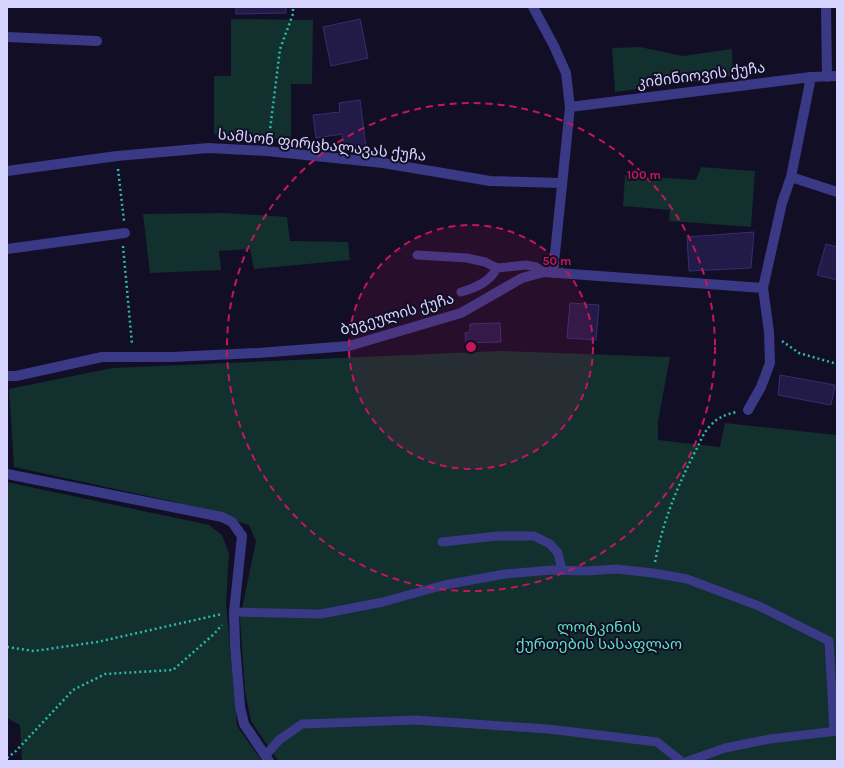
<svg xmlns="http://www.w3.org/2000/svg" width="844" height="768" viewBox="0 0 844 768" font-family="Karla,'Noto Sans Georgian',sans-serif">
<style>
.green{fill:#11302e}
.building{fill:#221a47;stroke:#382c74}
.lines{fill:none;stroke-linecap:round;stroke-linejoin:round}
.path{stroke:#2dbaae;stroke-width:2.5;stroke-dasharray:2 3;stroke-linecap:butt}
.service{stroke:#393986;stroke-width:9}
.minor{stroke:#393986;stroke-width:10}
.ring{fill:none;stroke:#c2185b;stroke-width:2;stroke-dasharray:7 5}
.labels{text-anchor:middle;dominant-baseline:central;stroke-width:4;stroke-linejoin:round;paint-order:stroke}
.street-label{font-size:15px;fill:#d7d4ff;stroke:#120e26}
.park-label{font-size:15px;fill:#5ce2bd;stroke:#120e26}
.centre{fill:#c2185b;stroke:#120e26;stroke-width:2}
.ring-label{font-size:12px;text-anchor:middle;font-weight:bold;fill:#c2185b;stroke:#120e26;stroke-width:4;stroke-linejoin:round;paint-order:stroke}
</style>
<rect width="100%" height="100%" fill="#120e26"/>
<!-- green -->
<path class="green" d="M 231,19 L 313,20 L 312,84 L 291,84 L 291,140 L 214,134 L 214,76 L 231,76 Z
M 640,47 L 683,56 L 732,49 L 733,76 L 615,92 L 612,48 Z
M 701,167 L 755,171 L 751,227 L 669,221 L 670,210 L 623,206 L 625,175 L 696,180 Z
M 225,213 L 287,217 L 290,241 L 348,242 L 350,260 L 254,269 L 250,249 L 219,251 L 221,270 L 150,273 L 143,214 Z
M 500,351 L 670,357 L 658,421 L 658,440 L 720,447 L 725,423 L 837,435 L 837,761 L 278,761 L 251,721 L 245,692 L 240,618 L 256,541 L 249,525 L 175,502 L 14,467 L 9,389 L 112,368 Z
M 7,482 L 209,525 L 222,535 L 229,553 L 226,604 L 237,726 L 262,761 L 22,761 L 20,725 L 7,718 Z"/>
<!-- building -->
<path class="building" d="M 236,7 L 286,7 L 286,13 L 236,14 Z
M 360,19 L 368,58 L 331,66 L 323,27 Z
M 360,100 L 366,147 L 344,146 L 342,134 L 316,138 L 313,115 L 340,112 L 339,103 Z
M 754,232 L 751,268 L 689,271 L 687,237 Z
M 826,244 L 837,247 L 837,280 L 817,275 Z
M 570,303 L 599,305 L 596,340 L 567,338 Z
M 500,323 L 501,342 L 466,343 L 465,333 L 470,332 L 470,324 Z
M 780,375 L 835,385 L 831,405 L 778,395 Z"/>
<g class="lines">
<!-- path -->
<path class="path" d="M 269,138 L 280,49 L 293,14 L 293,7
M 118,169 L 124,221
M 123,246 L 132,344
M 782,341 L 799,353 L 837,364
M 655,562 C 663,521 677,487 696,450 C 700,442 704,432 710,426 C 718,417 725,415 736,412
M 7,647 L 34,651 L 97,642 L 222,614
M 7,758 L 15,752 L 73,690 L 105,674 L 173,670 L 214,634 L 222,625"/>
<!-- service -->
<path class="service" d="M 417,255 L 467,258 L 485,262 L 497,268 L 526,265 L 536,267 L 544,272
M 461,292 C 475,288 490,282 497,268
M 442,542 L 498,536 L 534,536 L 550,544 L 558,553 L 562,570
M 234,612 L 321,614 L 383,602 L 444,585 L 505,574 L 552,570 L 586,571 L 616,569 L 653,573 L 687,579 L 759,606 L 829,641 L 834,731
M 265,756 L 279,740 L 302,724 L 416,720 L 548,729 L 657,742 L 681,761
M 688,761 L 725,748 L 770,739 L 837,731"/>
<!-- minor -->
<path class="minor" d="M 533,7 L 554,46 L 566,73 L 570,107 L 553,273
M 826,7 L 827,77
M 7,37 L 97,41
M 570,107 L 811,77 L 837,76
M 7,171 L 117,156 L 208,148 L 267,151 L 383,163 L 490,181 L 561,183
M 791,177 L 837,192
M 7,249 L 125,233
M 7,376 L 16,376 L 102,357 L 172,357 L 258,353 L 349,346 L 461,313 L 522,278 L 544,272 L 763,288
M 748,410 L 761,387 L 770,363 L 769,332 L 763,288 L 782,203 L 791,177 L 811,77
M 7,474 L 222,517 L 232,522 L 242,536 L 234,612 L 235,645 L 240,707 L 244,724 L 269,761"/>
</g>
<!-- distance rings -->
<circle cx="471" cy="347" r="122" fill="#c2185b" fill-opacity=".12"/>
<g class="ring">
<circle cx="471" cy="347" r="122"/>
<circle cx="471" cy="347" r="244"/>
</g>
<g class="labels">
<!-- street labels -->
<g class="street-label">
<text transform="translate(701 75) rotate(-7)">კიშინიოვის ქუჩა</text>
<text transform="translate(322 145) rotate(6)">სამსონ ფირცხალავას ქუჩა</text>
<text transform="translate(397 314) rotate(-16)">ბუგეულის ქუჩა</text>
</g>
<!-- park labels -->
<g class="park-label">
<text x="599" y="627">ლოტკინის<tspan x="599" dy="17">ქურთების სასაფლაო</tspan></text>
</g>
</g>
<circle cx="471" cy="347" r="6" class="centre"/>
<g class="ring-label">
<text x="644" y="179">100 m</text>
<text x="557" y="265">50 m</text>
</g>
<!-- border -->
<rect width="844" height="768" fill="none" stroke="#d7d4ff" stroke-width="16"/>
</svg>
